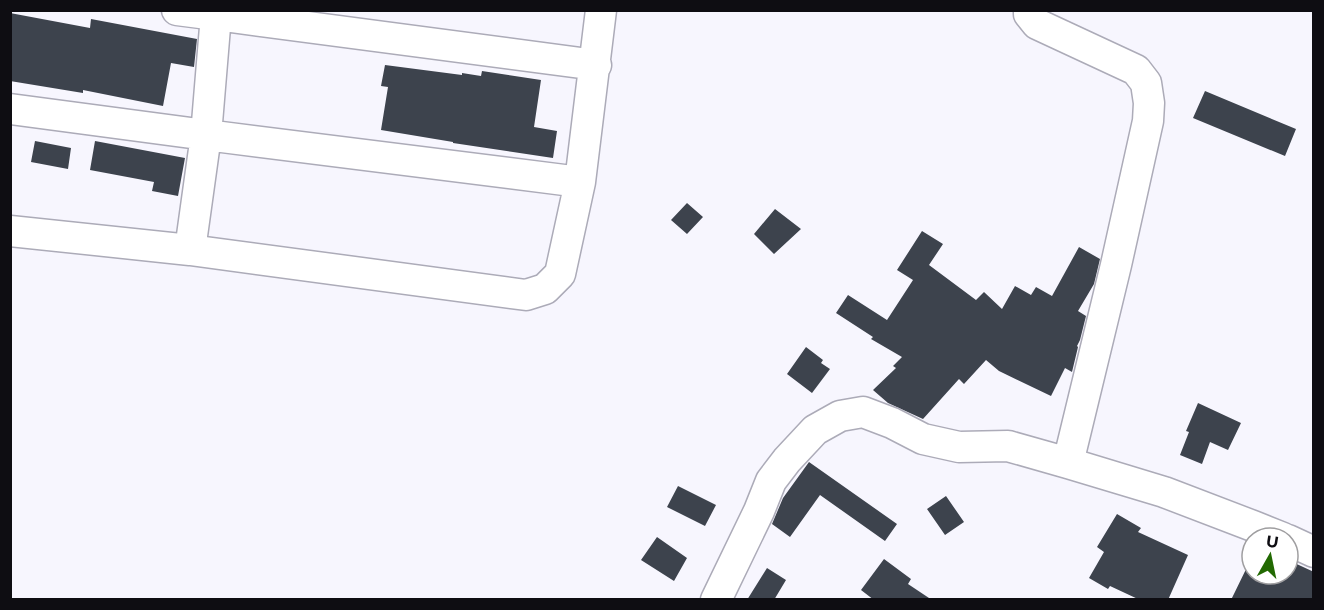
<svg xmlns="http://www.w3.org/2000/svg" width="1324" height="610" viewBox="0 0 1324 610" font-family="Montserrat,sans-serif">
<style>
.building{fill:#3d434d}
.lines{fill:none;stroke-linecap:round;stroke-linejoin:round}
.minor-casing{stroke:#acabb8;stroke-width:33}
.minor{stroke:#fff;stroke-width:30}
</style>
<rect width="100%" height="100%" fill="#f7f6fe"/>
<!-- building -->
<path class="building" d="M 10,13 L 90,28 L 91,19 L 197,39 L 194,67 L 171,63 L 163,106 L 83,90 L 83,93 L 10,81 Z
M 385,65 L 462,75 L 462,73 L 481,76 L 482,71 L 541,80 L 534,127 L 557,131 L 553,158 L 453,143 L 453,142 L 381,130 L 388,87 L 381,86 Z
M 1205,91 L 1296,129 L 1285,156 L 1193,118 Z
M 35,141 L 71,148 L 68,169 L 31,162 Z
M 95,141 L 185,158 L 178,196 L 152,191 L 154,182 L 90,170 Z
M 687,203 L 703,217 L 687,234 L 671,220 Z
M 775,209 L 801,229 L 774,254 L 754,234 Z
M 922,231 L 943,244 L 929,265 L 976,300 L 984,292 L 1002,309 L 1015,286 L 1031,295 L 1036,287 L 1052,296 L 1079,247 L 1100,259 L 1094,284 L 1078,311 L 1086,316 L 1080,340 L 1077,346 L 1078,347 L 1072,372 L 1065,368 L 1051,396 L 999,371 L 986,360 L 964,384 L 959,379 L 923,419 L 888,403 L 873,390 L 896,368 L 893,366 L 902,357 L 871,339 L 873,337 L 836,313 L 848,295 L 887,320 L 913,280 L 897,270 Z
M 806,347 L 823,360 L 821,363 L 830,369 L 812,393 L 787,374 Z
M 1198,403 L 1241,423 L 1228,450 L 1210,442 L 1202,464 L 1180,455 L 1189,432 L 1186,431 Z
M 809,462 L 897,524 L 885,541 L 820,495 L 790,537 L 772,524 L 783,498 Z
M 678,486 L 716,505 L 705,526 L 667,507 Z
M 946,496 L 964,522 L 945,535 L 927,509 Z
M 1117,514 L 1141,528 L 1138,532 L 1188,555 L 1168,600 L 1140,600 L 1110,586 L 1108,589 L 1089,578 L 1104,552 L 1097,547 Z
M 657,537 L 687,558 L 674,581 L 641,560 Z
M 884,559 L 911,579 L 908,584 L 932,600 L 874,600 L 861,590 Z
M 1288,560 L 1314,572 L 1314,600 L 1231,600 L 1250,561 L 1252,561 L 1252,574 L 1279,574 L 1288,578 Z
M 767,568 L 786,580 L 774,600 L 747,600 Z"/>
<g class="lines">
<defs>
<path id="minor" d="M 177,10 L 216,15 L 206,135 L 580,182
M 217,10 L 216,15 L 596,65
M 1029,10 L 1029,14 L 1037,24 L 1136,70 L 1146,83 L 1149,103 L 1148,121 L 1116,265 L 1068,463
M 10,109 L 206,135 L 190,250 L 526,295 L 545,289 L 560,274 L 580,182 L 601,10
M 10,231 L 190,250
M 1288,540 L 1314,552
M 716,600 L 759,511 L 771,481 L 787,460 L 815,430 L 840,416 L 863,412 L 892,423 L 923,439 L 959,447 L 1008,446 L 1068,463 L 1164,492 L 1253,526 L 1283,538"/>
</defs>
<!-- minor casing -->
<use href="#minor" class="minor-casing"/>
<!-- minor -->
<use href="#minor" class="minor"/>
</g>
<!-- border -->
<rect width="1324" height="610" fill="none" stroke="#0e0d12" stroke-width="24"/>
<!-- north arrow -->
<g transform="translate(1270 556) rotate(9)"><circle r="28" fill="#ffffff" stroke="#9f9ea0" stroke-width="1.5"/>
<path d="M0-4.5L10 22L0 15L-10 22Z" fill="#226902"/>
<text y="-9" font-size="16" font-weight="bold" text-anchor="middle" fill="#0e0d12">U</text>
</g>
</svg>
